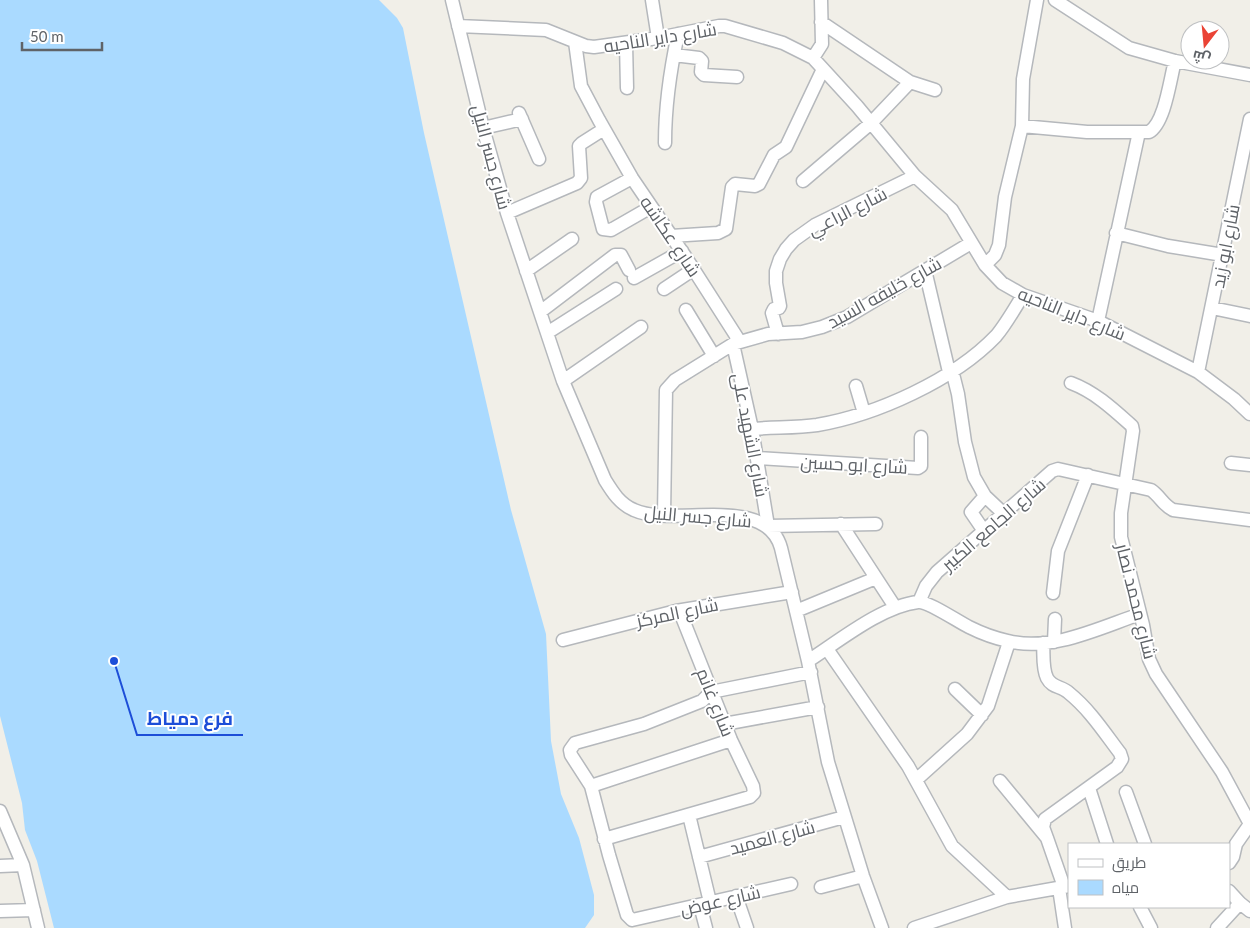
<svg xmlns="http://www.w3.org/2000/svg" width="1250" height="928" viewBox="0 0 1250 928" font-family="Lato,Cairo,sans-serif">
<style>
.water{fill:#aadaff}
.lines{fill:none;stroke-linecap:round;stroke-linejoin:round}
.minor-casing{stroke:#b5b8bc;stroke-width:15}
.minor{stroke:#fff;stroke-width:12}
.labels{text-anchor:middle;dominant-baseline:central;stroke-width:4;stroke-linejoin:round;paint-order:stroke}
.street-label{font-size:18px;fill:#5f6368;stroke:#fff}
.leader{fill:none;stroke:#1d4ed8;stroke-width:2}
.callout-dot{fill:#1d4ed8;stroke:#fff;stroke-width:2}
.callout-label{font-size:19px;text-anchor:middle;font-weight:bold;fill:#1d4ed8;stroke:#fff;stroke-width:4;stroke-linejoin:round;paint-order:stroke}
</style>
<rect width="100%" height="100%" fill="#f1efe8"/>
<!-- water -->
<path class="water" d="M 0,0 L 379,0 L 397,18 L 403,28 L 424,133 L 511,510 L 546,634 L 551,741 L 561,794 L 579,838 L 594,895 L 594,915 L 585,928 L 54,928 L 37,861 L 25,830 L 22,803 L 0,716 Z"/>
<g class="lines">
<defs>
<path id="minor" d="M 452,0 L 483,128 L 507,213 L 563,381 L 605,480 C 613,493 620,504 634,510 C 673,528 766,493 781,548 L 808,661 L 828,762 L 863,876 L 882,928
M 652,0 L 658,38
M 1055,0 L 1129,48 L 1175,61 L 1250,75
M 821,22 L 910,82 L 935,90
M 458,26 L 546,30 L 586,46 L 594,47 L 658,38 L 719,26 L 725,26 L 783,43 L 813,58 L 857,106 L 915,176 L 952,210 L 985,265 L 1002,283 L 1023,295 L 1098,321 L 1198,372 L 1234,399 L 1250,414
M 575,42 L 581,86 L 599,120 L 632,178 L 685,256 L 740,342
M 626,43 L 627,88
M 674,55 L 699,58 L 702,61 L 701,72 L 704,75 L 737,77
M 813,58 L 822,44 L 821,0
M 519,113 L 539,159
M 1022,126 L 1087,132 L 1149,132 C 1165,123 1170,79 1175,61
M 483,128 L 522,119
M 665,143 C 665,104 670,71 678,34
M 632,178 L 597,197 L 596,202 L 603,229 L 611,230 L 651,207
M 803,181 L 871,123 L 910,82
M 507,213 L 577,183 L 581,178 L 579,146 L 582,143 L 604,129
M 1116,233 L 1168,246 L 1223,255
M 671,236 L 718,233 L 726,229 L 732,187 L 735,184 L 755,186 L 759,184 L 774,155 L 786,147 L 823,69
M 985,265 L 995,255 L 999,245 L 1005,197 L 1022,126 L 1023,79 L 1037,0
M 925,270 L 949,372
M 526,271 L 572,239
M 634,278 L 682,251
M 664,289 L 694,269
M 1212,308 L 1250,316
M 686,310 L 714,356
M 540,312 L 615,255 L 621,255 L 629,270
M 1098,321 L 1139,132
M 547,333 L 616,289
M 778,334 L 772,313 L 774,309 L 779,308 L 780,306 L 776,283 L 776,271 L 780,259 L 786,249 L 794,240 L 815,225 L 915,176
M 733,344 L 752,429 L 768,526 L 876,524
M 952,370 L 958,394 L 965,442 L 974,477 L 985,496 L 1003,513
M 1198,372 L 1250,119
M 563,381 L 641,327
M 1071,383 C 1095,392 1113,409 1132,426 L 1133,431 L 1121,513 L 1121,537 L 1143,625 L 1149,659 L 1156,674 L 1222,772 L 1250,824
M 856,386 L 864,413
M 752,429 C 773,427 796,428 817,425 C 876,415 954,380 996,336 C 1006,324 1015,308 1023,295
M 757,458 L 918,468 L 921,466 L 921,437
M 1231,463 L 1250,465
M 664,515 L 666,390 L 675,380 L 733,344 L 768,334 L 802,332 L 822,327 L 847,317 L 971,243
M 841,524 L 895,607
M 984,531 L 971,512 L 985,496
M 1053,593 L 1058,551 L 1088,475
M 919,602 L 926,586 L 937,572 L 1052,471 L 1058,469 L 1151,490 C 1160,496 1163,505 1173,510 L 1250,520
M 796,611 L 876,578
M 563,640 L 676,611 L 792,592
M 1054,642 L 1055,619
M 1043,643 C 1044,654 1042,668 1047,678 C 1052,688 1062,686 1069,693 C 1090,710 1104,732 1120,753 L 1122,759 L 1117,767 L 1045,819 L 1043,827 L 1047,838
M 827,649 L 908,766 L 952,846 L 1007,897
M 808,661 C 839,641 882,606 918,602 C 928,601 957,621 969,627 C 981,633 994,638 1008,641 C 1051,652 1099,628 1140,614
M 955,689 L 982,715
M 724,724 L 818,707
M 916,780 L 967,734 L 988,706 L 1009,642
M 1000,781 L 1047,838 L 1064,887
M 591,786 L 731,740
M 1089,788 L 1107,844
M 1126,792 L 1145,844
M 0,811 L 23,865 L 38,928
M 689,815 L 710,902
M 604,839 L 750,797 L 754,793 L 753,786 L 731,740 L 682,617
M 699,857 L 844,817
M 1229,863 L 1233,857 L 1236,844 L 1250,824
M 0,866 L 23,865
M 791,884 L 632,920 L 627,915 L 609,855 L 591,786 L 571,755 L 570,750 L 575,743 L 644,724 L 702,701 L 711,692 L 811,672
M 821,887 L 863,876
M 1059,888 L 1065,928
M 1229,891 L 1240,903 L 1250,911
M 736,896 L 747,928
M 700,905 L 706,928
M 1140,907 L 1151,928
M 0,911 L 34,910
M 914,928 L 1007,897 L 1069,886
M 1217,928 L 1240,903"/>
</defs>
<!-- minor casing -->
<use href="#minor" class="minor-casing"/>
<!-- minor -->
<use href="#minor" class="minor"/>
</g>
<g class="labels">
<!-- street labels -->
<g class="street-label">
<text transform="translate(660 37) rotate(-9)">شارع داير الناحيه</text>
<text transform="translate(492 157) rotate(75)">شارع جسر النيل</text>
<text transform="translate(847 211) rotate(-27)">شارع الراعي</text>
<text transform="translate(671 236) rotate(56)">شارع عكاشه</text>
<text transform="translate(1225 246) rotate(-79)">شارع ابو زيد</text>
<text transform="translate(884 292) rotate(-29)">شارع خليفه السيد</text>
<text transform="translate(1072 313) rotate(22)">شارع داير الناحيه</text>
<text transform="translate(751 435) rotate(79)">شارع الشهيد على</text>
<text transform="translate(854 464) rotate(3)">شارع ابو حسين</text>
<text transform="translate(698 516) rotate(5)">شارع جسر النيل</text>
<text transform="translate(993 524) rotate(-41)">شارع الجامع الكبير</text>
<text transform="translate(1137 601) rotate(76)">شارع محمد نصار</text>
<text transform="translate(677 612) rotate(-12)">شارع المركز</text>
<text transform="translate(716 702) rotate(68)">شارع غانم</text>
<text transform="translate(772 837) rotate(-15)">شارع العميد</text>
<text transform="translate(720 900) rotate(-13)">شارع عوض</text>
</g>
</g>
<!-- callouts -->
<path class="leader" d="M114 661L137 735H243"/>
<circle class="callout-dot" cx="114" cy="661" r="5"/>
<g class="callout-label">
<text x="190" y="725">فرع دمياط</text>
</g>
<!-- legend -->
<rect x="1068" y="843" width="162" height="65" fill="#ffffff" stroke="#bfc1c3"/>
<rect x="1078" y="859" width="25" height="8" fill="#ffffff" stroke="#bfc1c3"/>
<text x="1112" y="868" font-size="15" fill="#5f6368">طريق</text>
<rect x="1078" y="880" width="25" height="15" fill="#aadaff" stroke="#bfc1c3"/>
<text x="1112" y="893" font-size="15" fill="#5f6368">مياه</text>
<!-- north arrow -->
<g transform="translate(1205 45) rotate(196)"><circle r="24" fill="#ffffff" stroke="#bfc1c3"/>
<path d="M0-4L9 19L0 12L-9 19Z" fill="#ea4335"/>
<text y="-8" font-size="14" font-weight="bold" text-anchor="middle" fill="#5f6368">ش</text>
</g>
<!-- scale -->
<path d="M22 42v8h80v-8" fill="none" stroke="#5f6368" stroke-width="2.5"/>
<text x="30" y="42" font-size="15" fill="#5f6368" stroke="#ffffff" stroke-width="4" paint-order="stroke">50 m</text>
</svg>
